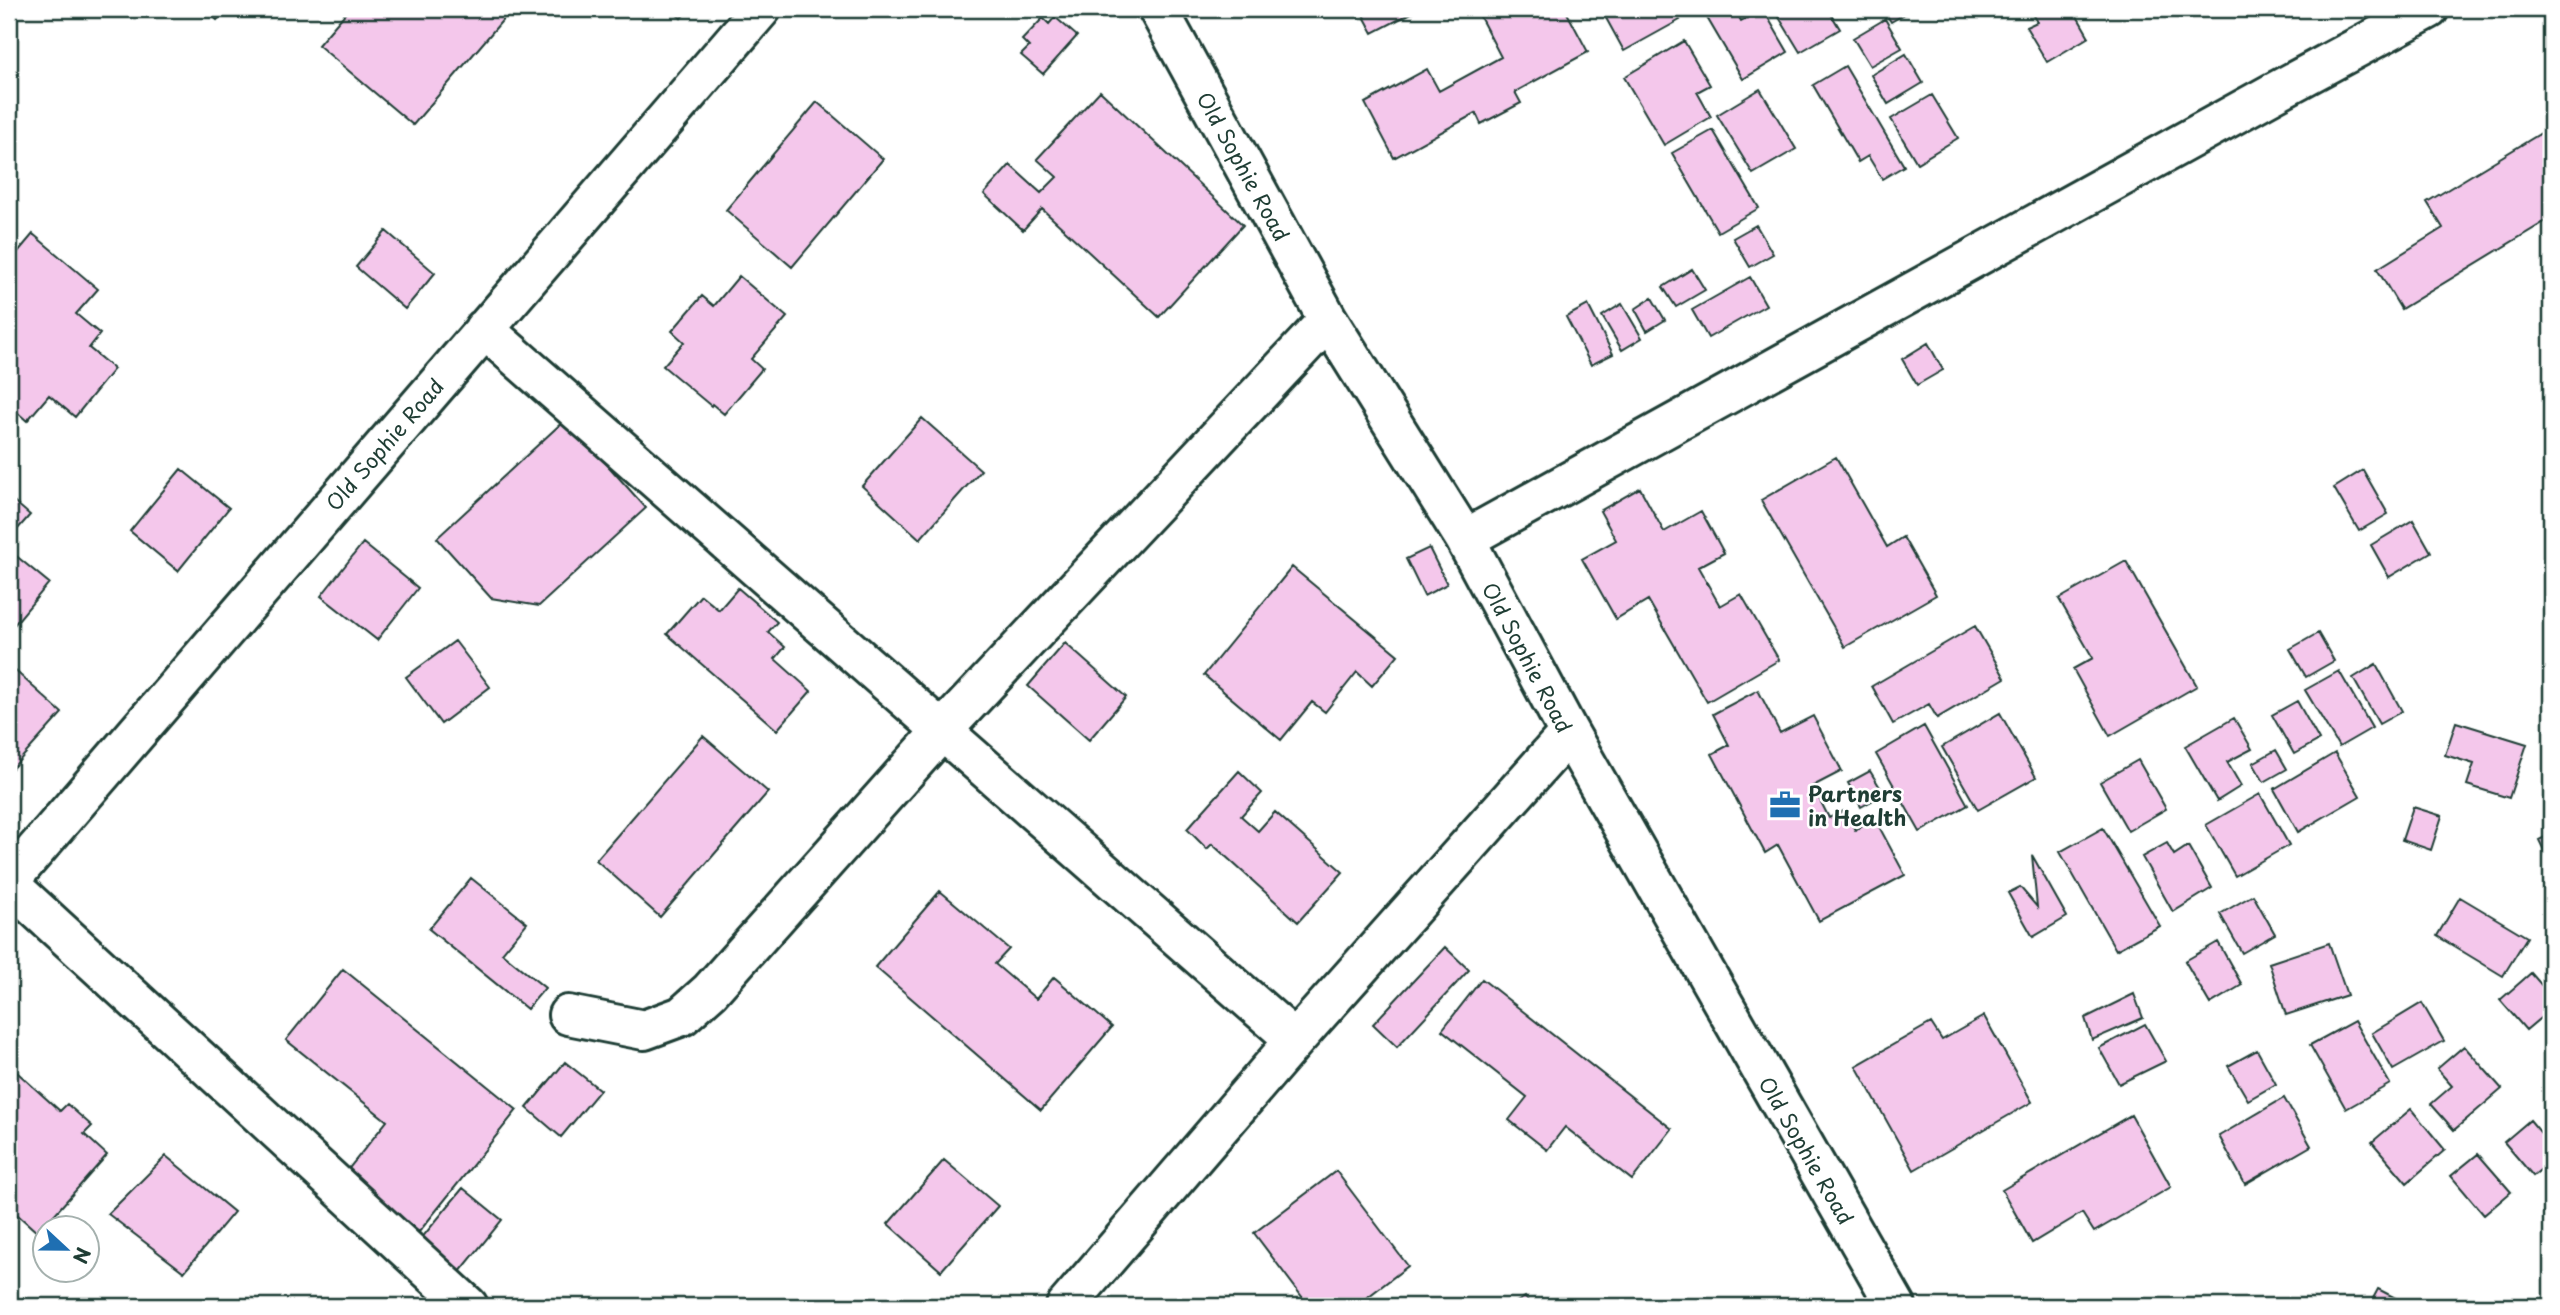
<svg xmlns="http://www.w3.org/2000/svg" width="2560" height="1315" viewBox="0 0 2560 1315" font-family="'Playpen Sans',sans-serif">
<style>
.building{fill:#f4c7eb;stroke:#1f3d34;stroke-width:2}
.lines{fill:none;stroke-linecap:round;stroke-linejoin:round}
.minor-casing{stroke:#1f3d34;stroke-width:44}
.minor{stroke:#fff;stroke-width:38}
.labels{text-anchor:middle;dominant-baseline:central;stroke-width:5;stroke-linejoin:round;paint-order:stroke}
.street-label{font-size:21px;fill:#1f3d34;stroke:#fff}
.poi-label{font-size:21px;font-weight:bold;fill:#1f3d34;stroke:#fff;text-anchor:start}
</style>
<rect width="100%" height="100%" fill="#fff"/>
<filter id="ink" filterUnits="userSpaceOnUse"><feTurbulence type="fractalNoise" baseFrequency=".0143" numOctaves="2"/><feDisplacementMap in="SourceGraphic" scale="14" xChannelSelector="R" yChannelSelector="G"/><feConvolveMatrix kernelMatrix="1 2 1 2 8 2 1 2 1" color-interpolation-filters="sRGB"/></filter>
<g filter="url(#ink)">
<!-- building -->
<path class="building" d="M 205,9 L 227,9 L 217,20 Z
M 349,9 L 498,9 L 506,16 L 413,125 L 318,45 Z
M 670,9 L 689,9 L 681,18 Z
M 1360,9 L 1419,9 L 1373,33 Z
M 1480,9 L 1565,9 L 1588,52 L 1515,92 L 1521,103 L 1481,124 L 1476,113 L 1394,158 L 1365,103 L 1427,69 L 1439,91 L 1501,57 L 1477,11 Z
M 1601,9 L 1673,9 L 1680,20 L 1624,51 Z
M 1718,9 L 1735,9 L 1741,21 L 1763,9 L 1788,52 L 1743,79 L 1706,16 Z
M 1774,9 L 1828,9 L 1840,29 L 1800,52 Z
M 1883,9 L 1913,9 L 1891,22 Z
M 2029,9 L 2073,9 L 2089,37 L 2047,62 L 2026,27 L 2037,22 Z
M 1055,17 L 1077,36 L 1043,74 L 1021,55 L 1029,47 L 1022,40 L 1043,18 L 1049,24 Z
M 1885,19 L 1902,48 L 1870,66 L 1853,38 Z
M 1684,41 L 1710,85 L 1697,92 L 1711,117 L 1664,145 L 1624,77 Z
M 1906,54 L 1923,83 L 1888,104 L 1871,75 Z
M 1845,66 L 1904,166 L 1882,179 L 1868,156 L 1858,162 L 1813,85 Z
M 1760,89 L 1796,149 L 1753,174 L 1717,115 Z
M 1100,91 L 1243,225 L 1159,317 L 1042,209 L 1023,230 L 984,194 L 1010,165 L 1041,193 L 1057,177 L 1037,159 Z
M 1932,95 L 1958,138 L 1917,163 L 1891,119 Z
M 817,102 L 883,159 L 792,267 L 726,210 Z
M 2551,127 L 2551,218 L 2401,309 L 2377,269 L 2443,228 L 2427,202 Z
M 1713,130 L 1759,208 L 1718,232 L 1672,153 Z
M 1756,225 L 1773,254 L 1750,267 L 1733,238 Z
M 386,231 L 435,273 L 405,309 L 356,267 Z
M 33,234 L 98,289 L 76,314 L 100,334 L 89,348 L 114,369 L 75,417 L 49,395 L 27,421 L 9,405 L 9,256 L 12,259 Z
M 1692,269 L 1705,290 L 1676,307 L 1663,287 Z
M 739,276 L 787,317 L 751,359 L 762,369 L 724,414 L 712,404 L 711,406 L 663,366 L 684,342 L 672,331 L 702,296 L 714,306 Z
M 1750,277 L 1766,305 L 1708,338 L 1692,310 Z
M 1652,298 L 1665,320 L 1647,331 L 1635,309 Z
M 1622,304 L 1642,338 L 1622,350 L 1602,316 Z
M 1588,305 L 1613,354 L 1591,365 L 1566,317 Z
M 1928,343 L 1943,370 L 1917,385 L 1902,359 Z
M 922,418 L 981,470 L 920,539 L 862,486 Z
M 566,419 L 646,508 L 539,606 L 491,598 L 437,538 Z
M 1836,457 L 1887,547 L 1903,537 L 1936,595 L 1845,647 L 1761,500 Z
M 181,469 L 229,508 L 178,571 L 130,531 Z
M 2363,470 L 2388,514 L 2359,531 L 2334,488 Z
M 1640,488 L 1664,532 L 1701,511 L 1724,553 L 1698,567 L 1720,606 L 1741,594 L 1779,660 L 1707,702 L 1648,600 L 1616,619 L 1582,559 L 1616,540 L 1600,511 Z
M 9,497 L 30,515 L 9,539 Z
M 2413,520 L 2431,552 L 2389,577 L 2371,545 Z
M 363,543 L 418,588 L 377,640 L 321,596 Z
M 1429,548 L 1447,584 L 1424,596 L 1406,559 Z
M 9,550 L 49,583 L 9,631 Z
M 2126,561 L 2197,686 L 2110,736 L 2073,669 L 2093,658 L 2059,599 Z
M 1292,567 L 1398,655 L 1372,686 L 1357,672 L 1325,712 L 1312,702 L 1281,740 L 1204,675 Z
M 738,588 L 777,622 L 768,632 L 785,647 L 775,659 L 811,691 L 777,730 L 667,634 L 701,595 L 719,610 Z
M 1975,626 L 2005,678 L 1937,718 L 1929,704 L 1893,724 L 1872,686 Z
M 2318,633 L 2334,661 L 2306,677 L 2290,649 Z
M 455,641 L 490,687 L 441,724 L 406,677 Z
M 1065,643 L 1126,697 L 1089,740 L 1028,686 Z
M 2376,664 L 2402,711 L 2379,724 L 2353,678 Z
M 9,665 L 62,713 L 9,772 Z
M 2339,671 L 2372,728 L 2339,747 L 2305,690 Z
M 1758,690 L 1780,733 L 1813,716 L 1842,771 L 1813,786 L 1829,818 L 1844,811 L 1855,830 L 1875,819 L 1905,875 L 1819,921 L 1778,845 L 1765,853 L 1712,754 L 1729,745 L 1713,714 Z
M 2297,701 L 2319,740 L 2294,754 L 2272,715 Z
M 2000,713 L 2036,777 L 1978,810 L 1942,747 Z
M 2234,718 L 2252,749 L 2227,762 L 2241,786 L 2217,801 L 2185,746 Z
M 2456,722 L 2527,744 L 2509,798 L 2467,785 L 2474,764 L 2445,755 Z
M 1924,726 L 1968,805 L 1920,832 L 1876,754 Z
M 703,736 L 768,792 L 660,917 L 596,860 Z
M 2276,750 L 2287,769 L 2264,782 L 2253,763 Z
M 2335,753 L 2360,796 L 2298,832 L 2274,789 Z
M 2138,760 L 2166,809 L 2128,831 L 2100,782 Z
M 1239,771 L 1262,793 L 1241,816 L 1258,831 L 1275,812 L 1343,872 L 1298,922 L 1212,844 L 1207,849 L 1187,829 Z
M 1870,771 L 1884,794 L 1861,807 L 1848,783 Z
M 2260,794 L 2289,845 L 2235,876 L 2206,825 Z
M 2413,807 L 2442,816 L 2431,850 L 2402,840 Z
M 2103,828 L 2160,926 L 2116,950 L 2060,852 Z
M 2551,834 L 2551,865 L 2539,840 Z
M 2167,843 L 2174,855 L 2188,846 L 2212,888 L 2173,912 L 2142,857 Z
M 2032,855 L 2067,917 L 2033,937 L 2008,893 L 2020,887 L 2037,907 Z
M 471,878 L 527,923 L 502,953 L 545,988 L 527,1009 L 429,929 Z
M 940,891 L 1009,949 L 995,964 L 1036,999 L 1054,977 L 1112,1027 L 1041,1110 L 875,967 Z
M 2253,895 L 2275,934 L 2242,953 L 2220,914 Z
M 2460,897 L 2527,937 L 2503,976 L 2437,936 Z
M 2218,942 L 2242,985 L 2210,1004 L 2185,961 Z
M 2329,943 L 2347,995 L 2286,1015 L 2269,963 Z
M 1445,947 L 1469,970 L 1397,1047 L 1373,1024 Z
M 343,969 L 517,1110 L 419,1232 L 346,1172 L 387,1121 L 286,1040 Z
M 2531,973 L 2551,996 L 2551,1009 L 2526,1030 L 2500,1000 Z
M 1482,979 L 1672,1129 L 1632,1180 L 1565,1127 L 1547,1150 L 1509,1120 L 1527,1097 L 1442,1030 Z
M 2134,994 L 2143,1018 L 2092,1040 L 2085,1018 Z
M 2422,1003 L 2444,1041 L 2393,1070 L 2372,1033 Z
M 1984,1016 L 2032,1102 L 1914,1170 L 1856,1066 L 1931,1023 L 1942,1040 Z
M 2354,1021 L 2390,1084 L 2346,1109 L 2310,1045 Z
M 2145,1024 L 2166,1061 L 2119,1084 L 2099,1048 Z
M 2464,1046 L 2502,1089 L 2454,1130 L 2431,1104 L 2452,1086 L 2437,1069 Z
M 2257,1050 L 2276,1084 L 2248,1100 L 2228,1066 Z
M 565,1062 L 600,1090 L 561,1137 L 527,1108 Z
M 9,1065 L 60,1111 L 67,1104 L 92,1126 L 84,1134 L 107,1155 L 38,1233 L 9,1207 Z
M 2284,1098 L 2311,1146 L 2245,1184 L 2219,1136 Z
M 2411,1109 L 2445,1150 L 2407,1183 L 2372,1142 Z
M 2131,1115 L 2171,1187 L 2094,1232 L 2082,1213 L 2032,1243 L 2002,1190 Z
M 2530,1120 L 2551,1145 L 2551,1161 L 2533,1176 L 2504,1142 Z
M 2478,1154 L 2511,1192 L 2484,1215 L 2451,1176 Z
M 166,1156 L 234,1212 L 184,1272 L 108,1214 Z
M 944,1160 L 998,1206 L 941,1271 L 888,1224 Z
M 1336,1171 L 1408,1266 L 1356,1306 L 1309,1306 L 1254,1233 Z
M 463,1188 L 502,1220 L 455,1278 L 415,1246 Z
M 2378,1289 L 2411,1306 L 2369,1306 Z
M 1525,1297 L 1531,1306 L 1510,1306 Z"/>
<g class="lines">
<defs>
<path id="minor" d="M 1158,9 L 1328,320 L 1465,539 L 1569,733 L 1896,1306
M 484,329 L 1295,1040
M 1465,539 L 2273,93 L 2429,9
M 9,881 L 761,9
M 9,884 L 468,1306
M 568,1015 L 644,1030 L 682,1016 L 710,991 L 942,731 L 1328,320
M 1066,1306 L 1295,1040 L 1569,733"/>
</defs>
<!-- minor casing -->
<use href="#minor" class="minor-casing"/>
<!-- minor -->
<use href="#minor" class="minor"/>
</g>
</g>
<!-- icons -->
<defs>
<symbol id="office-bare" viewBox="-9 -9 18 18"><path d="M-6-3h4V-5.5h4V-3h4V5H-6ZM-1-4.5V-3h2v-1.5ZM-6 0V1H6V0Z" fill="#1f6fb2" stroke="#fff" stroke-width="2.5" paint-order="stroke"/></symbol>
</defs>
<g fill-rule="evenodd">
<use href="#office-bare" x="1763" y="783" width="44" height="44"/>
</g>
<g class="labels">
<!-- street labels -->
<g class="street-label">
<text transform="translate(1244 166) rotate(61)">Old Sophie Road</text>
<text transform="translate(384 444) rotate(-49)">Old Sophie Road</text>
<text transform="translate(1528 657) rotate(62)">Old Sophie Road</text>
<text transform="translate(1807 1150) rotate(60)">Old Sophie Road</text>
</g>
<!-- poi labels -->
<g class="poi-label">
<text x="1808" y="793">Partners<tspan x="1808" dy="24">in Health</tspan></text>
</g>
</g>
<!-- margin -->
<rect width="2560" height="1315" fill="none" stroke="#fff" stroke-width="35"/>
<rect x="18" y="18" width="2525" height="1280" fill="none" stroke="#1f3d34" stroke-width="2.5" filter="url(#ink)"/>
<!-- north arrow -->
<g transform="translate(66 1249) rotate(112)"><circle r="33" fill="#ffffff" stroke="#a5b1ae" stroke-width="2"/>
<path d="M0-5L12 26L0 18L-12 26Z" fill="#1f6fb2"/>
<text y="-10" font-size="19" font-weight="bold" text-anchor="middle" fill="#1f3d34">N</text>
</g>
</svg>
